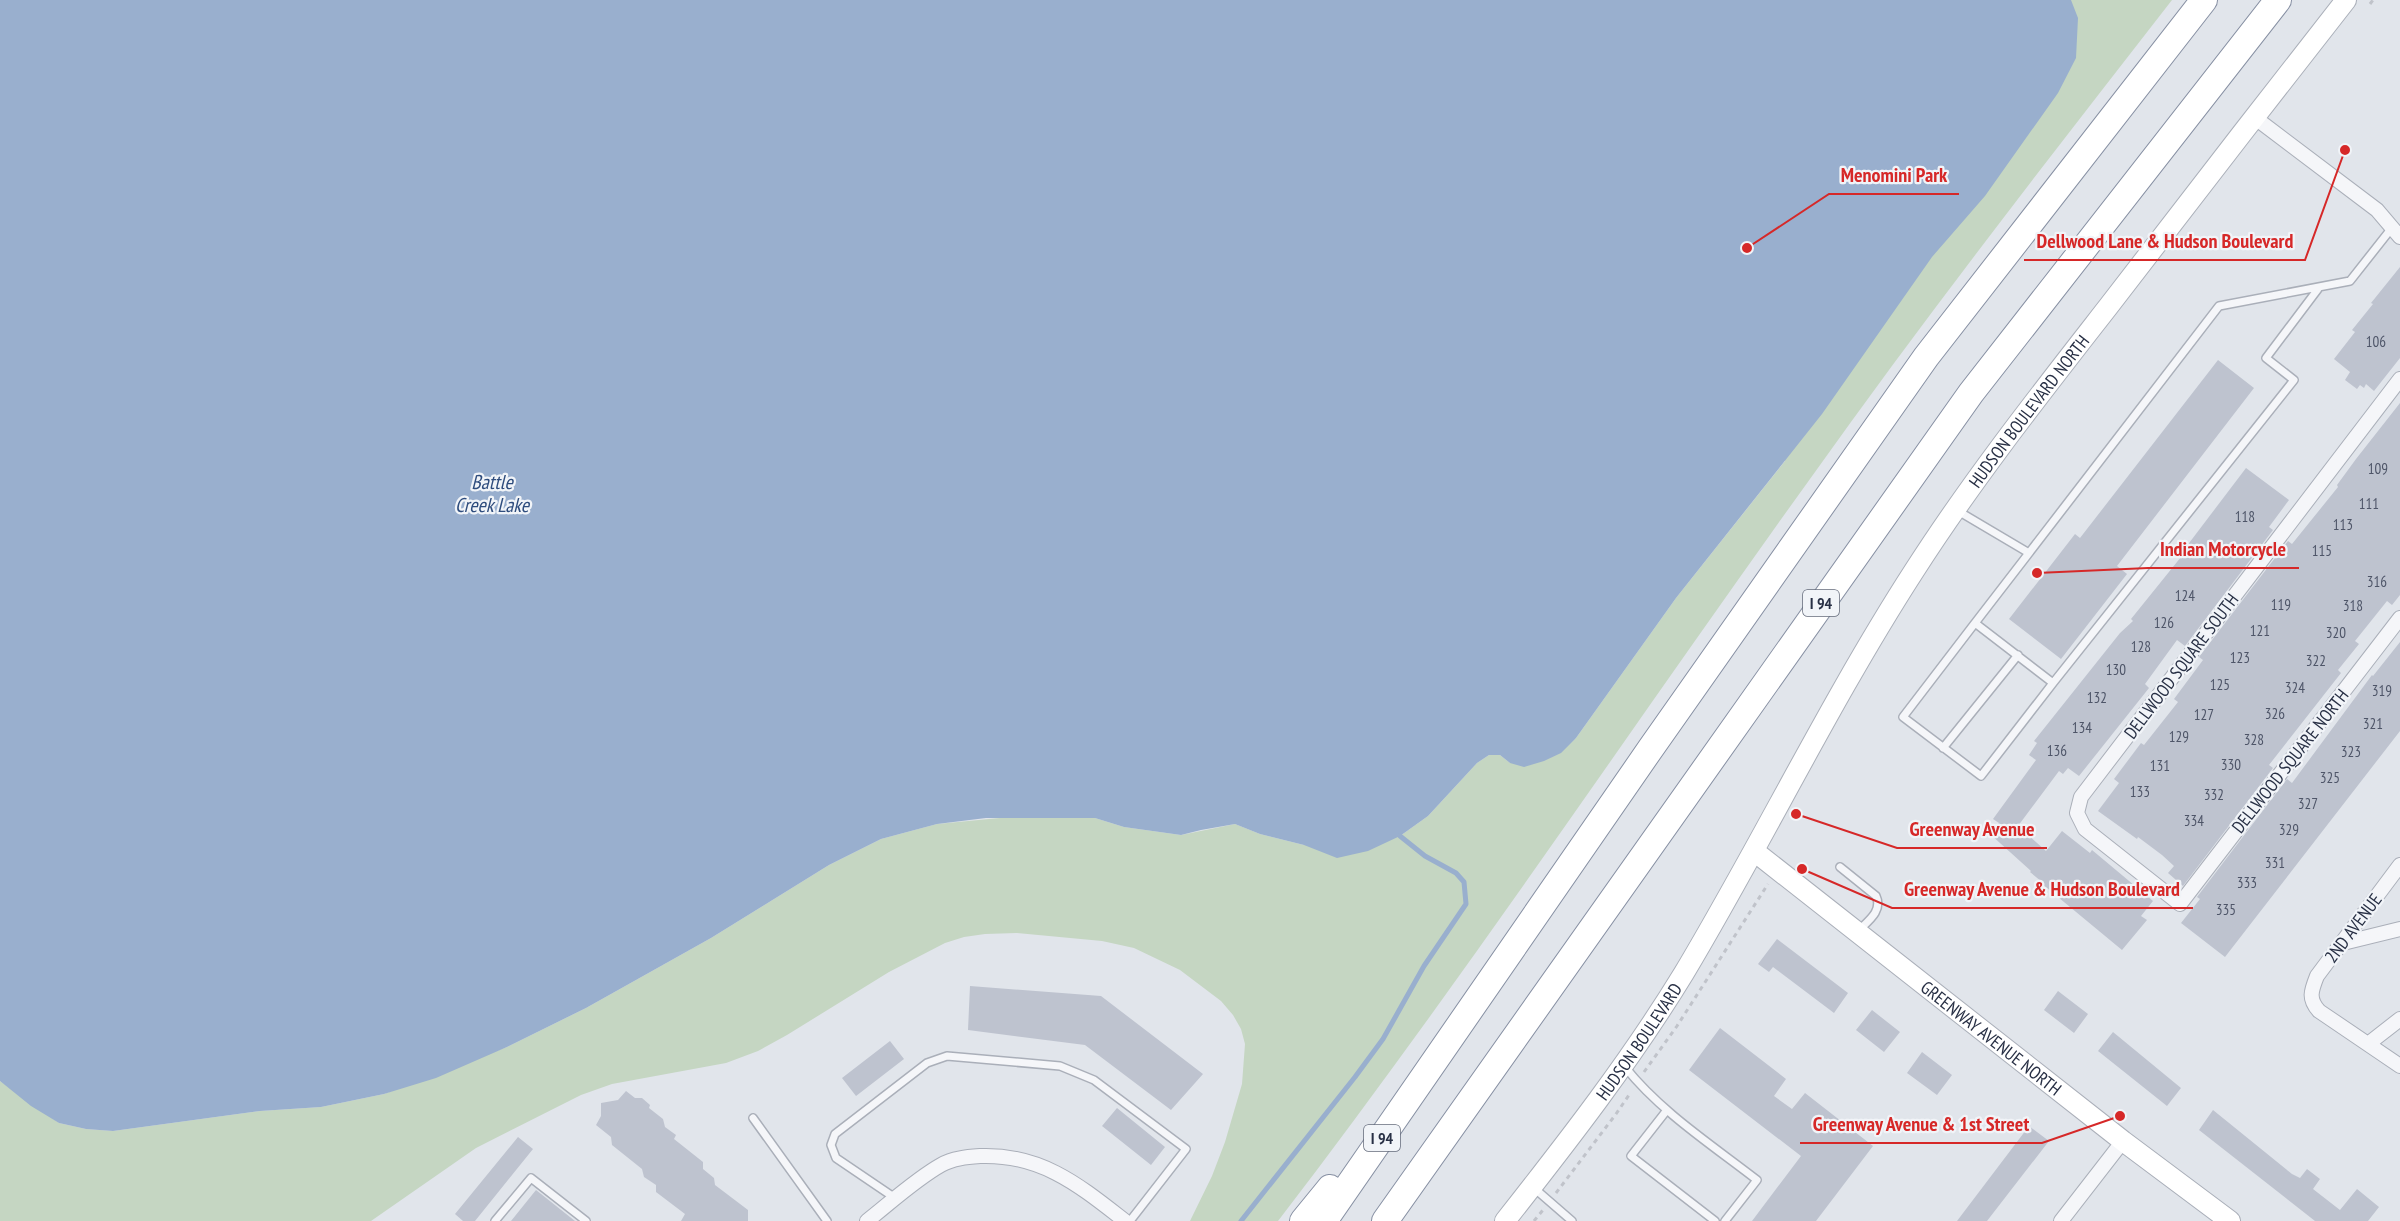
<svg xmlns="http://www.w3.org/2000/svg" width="2400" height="1221" viewBox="0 0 2400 1221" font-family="'PT Sans Narrow',sans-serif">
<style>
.green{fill:#c5d6c2}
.water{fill:#99afce}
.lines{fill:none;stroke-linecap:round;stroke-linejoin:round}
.stream{stroke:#99afce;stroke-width:5}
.building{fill:#bec3cf}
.lane-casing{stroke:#aaafb9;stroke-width:10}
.street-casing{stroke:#aaafb9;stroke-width:16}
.secondary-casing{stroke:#aaafb9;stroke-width:22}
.highway-casing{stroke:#8790a3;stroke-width:28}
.path{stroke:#c0c3ca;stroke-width:3;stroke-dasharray:4.5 4.5;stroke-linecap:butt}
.lane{stroke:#f5f6f9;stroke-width:7}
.street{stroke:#f5f6f9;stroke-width:14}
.secondary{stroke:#fff;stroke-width:20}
.highway{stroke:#fff;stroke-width:26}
.labels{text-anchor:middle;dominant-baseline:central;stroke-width:4.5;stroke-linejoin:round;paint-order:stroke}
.number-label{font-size:15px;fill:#4e5568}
.shield{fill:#f1f4f8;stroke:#646b7b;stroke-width:1.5}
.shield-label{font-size:16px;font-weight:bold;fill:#283045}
.street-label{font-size:18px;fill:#283045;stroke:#f1f4f8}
.water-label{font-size:20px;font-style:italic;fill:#2e4c7d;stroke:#f1f4f8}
.leader{fill:none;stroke:#d62828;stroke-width:2}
.callout-dot{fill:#d62828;stroke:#f1f4f8;stroke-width:2}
.callout-label{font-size:20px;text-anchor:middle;font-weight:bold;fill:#d62828;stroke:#f1f4f8;stroke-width:4.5;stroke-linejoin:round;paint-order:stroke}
</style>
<rect width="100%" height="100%" fill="#e1e5eb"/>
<!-- green -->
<path class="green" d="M 1195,0 L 2172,0 C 2049,158 1926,316 1810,479 C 1632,726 1464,979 1278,1221 L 1190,1221 L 1212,1176 L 1225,1142 L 1242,1084 L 1245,1044 L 1241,1029 L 1233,1015 L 1221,1001 L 1180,970 L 1134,948 L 1102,941 L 1017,933 L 985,934 L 964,937 L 945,943 L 889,972 L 787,1035 L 758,1051 L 726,1063 L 612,1084 L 581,1095 L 476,1148 L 371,1221 L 0,1221 L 0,1081 L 59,1123 L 86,1129 L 113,1131 L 260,1111 L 321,1107 L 384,1094 L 507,1047 L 586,1008 L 711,938 L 829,865 L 881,839 L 937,824 L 1010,817 L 1095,818 L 1124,827 L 1181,835 L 1235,824 L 1260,834 L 1304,845 L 1400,836 L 1428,816 L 1477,763 L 1489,755 L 1500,755 L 1510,763 C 1543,761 1551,762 1576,738 L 1676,598 L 1785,461 Z"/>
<!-- water -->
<path class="water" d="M 0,0 L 2071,0 L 2078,18 L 2076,58 L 2058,93 L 1985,196 L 1932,257 L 1822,414 L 1676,598 L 1576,738 L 1561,753 L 1544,761 L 1524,767 L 1510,763 L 1500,755 L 1489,755 L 1477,763 L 1428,816 L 1400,836 L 1368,851 L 1337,858 L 1304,845 L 1260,834 L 1235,824 L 1201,830 L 1181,835 L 1124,827 L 1095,818 L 986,818 L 937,824 L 881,839 L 829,865 L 711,938 L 586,1008 L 507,1047 L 436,1078 L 384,1094 L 321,1107 L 260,1111 L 113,1131 L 86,1129 L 59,1123 L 31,1106 L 0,1081 Z"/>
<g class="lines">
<!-- stream -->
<path class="stream" d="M 1241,1221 L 1355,1077 L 1383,1039 L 1424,966 L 1466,904 L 1464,882 L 1456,873 L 1425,856 L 1400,836"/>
</g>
<!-- building -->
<path class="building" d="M 2400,267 L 2400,358 L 2374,391 L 2366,384 L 2364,388 L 2360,385 L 2357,389 L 2345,380 L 2350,372 L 2334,359 L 2355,332 L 2352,330 L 2373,304 L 2371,303 Z
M 2218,360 L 2254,388 L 2117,566 L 2127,574 L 2061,659 L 2009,619 L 2075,534 L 2080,538 Z
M 2400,403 L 2400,595 L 2392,605 L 2387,601 L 2355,641 L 2359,644 L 2338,670 L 2341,673 L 2269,765 L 2273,768 L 2183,886 L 2168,873 L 2174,866 L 2162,855 L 2138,837 L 2137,839 L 2098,811 L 2119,783 L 2114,779 L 2141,743 L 2144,745 L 2178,702 L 2174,699 L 2203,660 L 2199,657 L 2288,541 L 2292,544 L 2338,487 L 2337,485 L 2356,459 Z
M 2246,468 L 2289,500 L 2269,527 L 2273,530 L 2185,646 L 2177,640 L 2145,684 L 2149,688 L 2079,776 L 2068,768 L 2063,774 L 2059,771 L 2018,826 L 2046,851 L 2062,831 L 2090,853 L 2092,850 L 2153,901 L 2141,916 L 2147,920 L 2122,950 L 2041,883 L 2042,882 L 2030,872 L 2031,871 L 1990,834 L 1999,823 L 1993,819 L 2036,760 L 2029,755 L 2037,743 L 2034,741 L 2120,633 L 2133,621 L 2131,619 L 2181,557 L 2180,555 Z
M 2400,642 L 2400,731 L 2225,957 L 2181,923 L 2200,899 L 2197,897 L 2287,779 L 2292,783 L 2372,675 L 2373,676 Z
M 1777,939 L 1848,993 L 1834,1013 L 1773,967 L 1769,972 L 1758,964 Z
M 970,986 L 1101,996 L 1203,1074 L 1171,1110 L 1085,1045 L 968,1030 Z
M 2058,991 L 2088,1014 L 2074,1033 L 2044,1010 Z
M 1872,1010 L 1900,1032 L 1884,1052 L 1856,1030 Z
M 1720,1028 L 1786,1079 L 1774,1096 L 1792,1109 L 1805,1093 L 1873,1146 L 1816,1221 L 1752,1221 L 1801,1156 L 1689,1070 Z
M 2113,1032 L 2181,1088 L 2167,1106 L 2098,1051 Z
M 890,1041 L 904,1059 L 856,1096 L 842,1078 Z
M 1922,1052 L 1952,1075 L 1937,1095 L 1907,1073 Z
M 626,1091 L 635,1098 L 642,1098 L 650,1105 L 649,1108 L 663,1119 L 665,1127 L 676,1135 L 674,1139 L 703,1162 L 703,1169 L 714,1178 L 715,1185 L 748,1210 L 748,1221 L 681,1221 L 685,1214 L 656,1192 L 656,1185 L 644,1177 L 642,1169 L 612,1145 L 611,1137 L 596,1125 L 601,1116 L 601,1103 L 618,1100 Z
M 1117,1108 L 1165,1147 L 1151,1165 L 1102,1126 Z
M 2213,1110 L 2292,1174 L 2300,1178 L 2307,1169 L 2320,1179 L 2313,1189 L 2340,1210 L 2357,1189 L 2379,1207 L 2368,1221 L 2315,1221 L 2199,1130 Z
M 2029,1126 L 2049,1141 L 1987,1221 L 1957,1221 Z
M 518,1137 L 533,1149 L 475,1221 L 463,1221 L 455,1214 Z
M 536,1190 L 575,1221 L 511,1221 Z"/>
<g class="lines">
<defs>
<path id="lane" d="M 1958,511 L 2029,553 L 2219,306 L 2350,281 L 2391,229
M 2029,553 L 1975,623 L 2053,683 L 2294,380 L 2266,358 L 2318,289
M 1975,623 L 1903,717 L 1981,776 L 2053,683
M 1943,748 L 2018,655
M 1840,867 L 1876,896 C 1883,911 1868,921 1858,931
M 1625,1067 C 1661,1112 1712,1145 1757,1180 L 1725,1221
M 1667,1110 L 1631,1156 L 1715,1221
M 753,1118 L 827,1221
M 1534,1188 L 1572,1221
M 895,1198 L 836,1158 L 831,1145 L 835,1134 L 927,1063 L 947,1056 L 1060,1066 L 1094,1080 L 1186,1149 L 1130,1221
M 495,1221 L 531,1178 L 586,1221"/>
<path id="street" d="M 2254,117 L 2377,210 L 2400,237
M 2400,379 L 2081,797 L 2077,813 L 2085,829 L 2180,904 L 2400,618
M 2400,865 L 2317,976 C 2311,991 2308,999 2319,1011 L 2400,1066
M 2343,943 L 2400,929
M 2368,1044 L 2400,1019
M 867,1221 C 890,1203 916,1179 941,1165 C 953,1158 968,1157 981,1156 C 1042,1154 1080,1186 1125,1221
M 2061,1221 L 2123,1141"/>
<g id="secondary">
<path id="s1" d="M 1754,851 L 2123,1141 L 2230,1221"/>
<path id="s2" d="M 1505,1221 C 1568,1141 1631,1060 1684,973 C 1763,841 1830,701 1914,571 C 1973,479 2041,393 2108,307 C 2187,204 2266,102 2346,0"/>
</g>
<path id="highway" d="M 1303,1221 L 1330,1188
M 1324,1221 L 1651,748 L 1926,357 L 2204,0
M 1385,1221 L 1971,393 L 2278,0"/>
</defs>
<!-- lane casing -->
<use href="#lane" class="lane-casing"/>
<!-- street casing -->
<use href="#street" class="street-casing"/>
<!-- secondary casing -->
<use href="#secondary" class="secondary-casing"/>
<!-- highway casing -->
<use href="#highway" class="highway-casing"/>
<!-- path -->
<path class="path" d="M 2370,4 L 2373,0
M 1644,1072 L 1677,1026 L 1768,884
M 1556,1193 L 1616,1114 L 1631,1092
M 1534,1221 L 1543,1210"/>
<!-- lane -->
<use href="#lane" class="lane"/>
<!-- street -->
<use href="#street" class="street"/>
<!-- secondary -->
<use href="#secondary" class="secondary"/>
<!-- highway -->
<use href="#highway" class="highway"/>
</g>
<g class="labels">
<!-- number labels -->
<g class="number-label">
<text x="2376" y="341">106</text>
<text x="2378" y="468">109</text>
<text x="2369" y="503">111</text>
<text x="2245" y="516">118</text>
<text x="2343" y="524">113</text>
<text x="2322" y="550">115</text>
<text x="2377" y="581">316</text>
<text x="2185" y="595">124</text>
<text x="2281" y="604">119</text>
<text x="2353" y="605">318</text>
<text x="2164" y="622">126</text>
<text x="2260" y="630">121</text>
<text x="2336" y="632">320</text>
<text x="2141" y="646">128</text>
<text x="2240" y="657">123</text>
<text x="2316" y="660">322</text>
<text x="2116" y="669">130</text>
<text x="2220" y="684">125</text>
<text x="2295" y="687">324</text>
<text x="2382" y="690">319</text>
<text x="2097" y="697">132</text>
<text x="2275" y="713">326</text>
<text x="2204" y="714">127</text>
<text x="2373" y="723">321</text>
<text x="2082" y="727">134</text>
<text x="2179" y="736">129</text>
<text x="2254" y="739">328</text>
<text x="2057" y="750">136</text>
<text x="2351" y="751">323</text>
<text x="2231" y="764">330</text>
<text x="2160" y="765">131</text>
<text x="2330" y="777">325</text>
<text x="2140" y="791">133</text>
<text x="2214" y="794">332</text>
<text x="2308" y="803">327</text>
<text x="2194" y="820">334</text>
<text x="2289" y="829">329</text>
<text x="2275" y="862">331</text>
<text x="2247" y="882">333</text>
<text x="2226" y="909">335</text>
</g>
<!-- shield labels -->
<g class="shield">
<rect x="1803" y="590" width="36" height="26" rx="4.5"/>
<rect x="1364" y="1125" width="36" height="26" rx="4.5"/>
</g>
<g class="shield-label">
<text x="1821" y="603">I 94</text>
<text x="1382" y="1138">I 94</text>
</g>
<!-- street labels -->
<g class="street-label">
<text stroke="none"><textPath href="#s2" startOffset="966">HUDSON BOULEVARD NORTH</textPath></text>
<text transform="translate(2181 666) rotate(-53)">DELLWOOD SQUARE SOUTH</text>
<text transform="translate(2290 761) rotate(-52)">DELLWOOD SQUARE NORTH</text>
<text transform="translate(2353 928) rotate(-53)">2ND AVENUE</text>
<text stroke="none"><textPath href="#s1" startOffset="302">GREENWAY AVENUE NORTH</textPath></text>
<text stroke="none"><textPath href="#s2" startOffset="224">HUDSON BOULEVARD</textPath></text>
</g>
<!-- water labels -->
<g class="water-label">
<text x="492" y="482">Battle<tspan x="492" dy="23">Creek Lake</tspan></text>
</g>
</g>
<!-- callouts -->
<path class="leader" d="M1747 248L1829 194H1959M2345 150L2305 260H2024M2037 573L2148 568H2299M1796 814L1897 848H2047M1802 869L1892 908H2193M2120 1116L2042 1143H1800"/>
<g class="callout-dot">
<circle cx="1747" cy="248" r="6"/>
<circle cx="2345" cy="150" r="6"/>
<circle cx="2037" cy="573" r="6"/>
<circle cx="1796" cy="814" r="6"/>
<circle cx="1802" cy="869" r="6"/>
<circle cx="2120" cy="1116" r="6"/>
</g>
<g class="callout-label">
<text x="1894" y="182">Menomini Park</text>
<text x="2165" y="248">Dellwood Lane &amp; Hudson Boulevard</text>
<text x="2223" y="556">Indian Motorcycle</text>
<text x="1972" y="836">Greenway Avenue</text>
<text x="2042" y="896">Greenway Avenue &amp; Hudson Boulevard</text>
<text x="1921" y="1131">Greenway Avenue &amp; 1st Street</text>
</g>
</svg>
